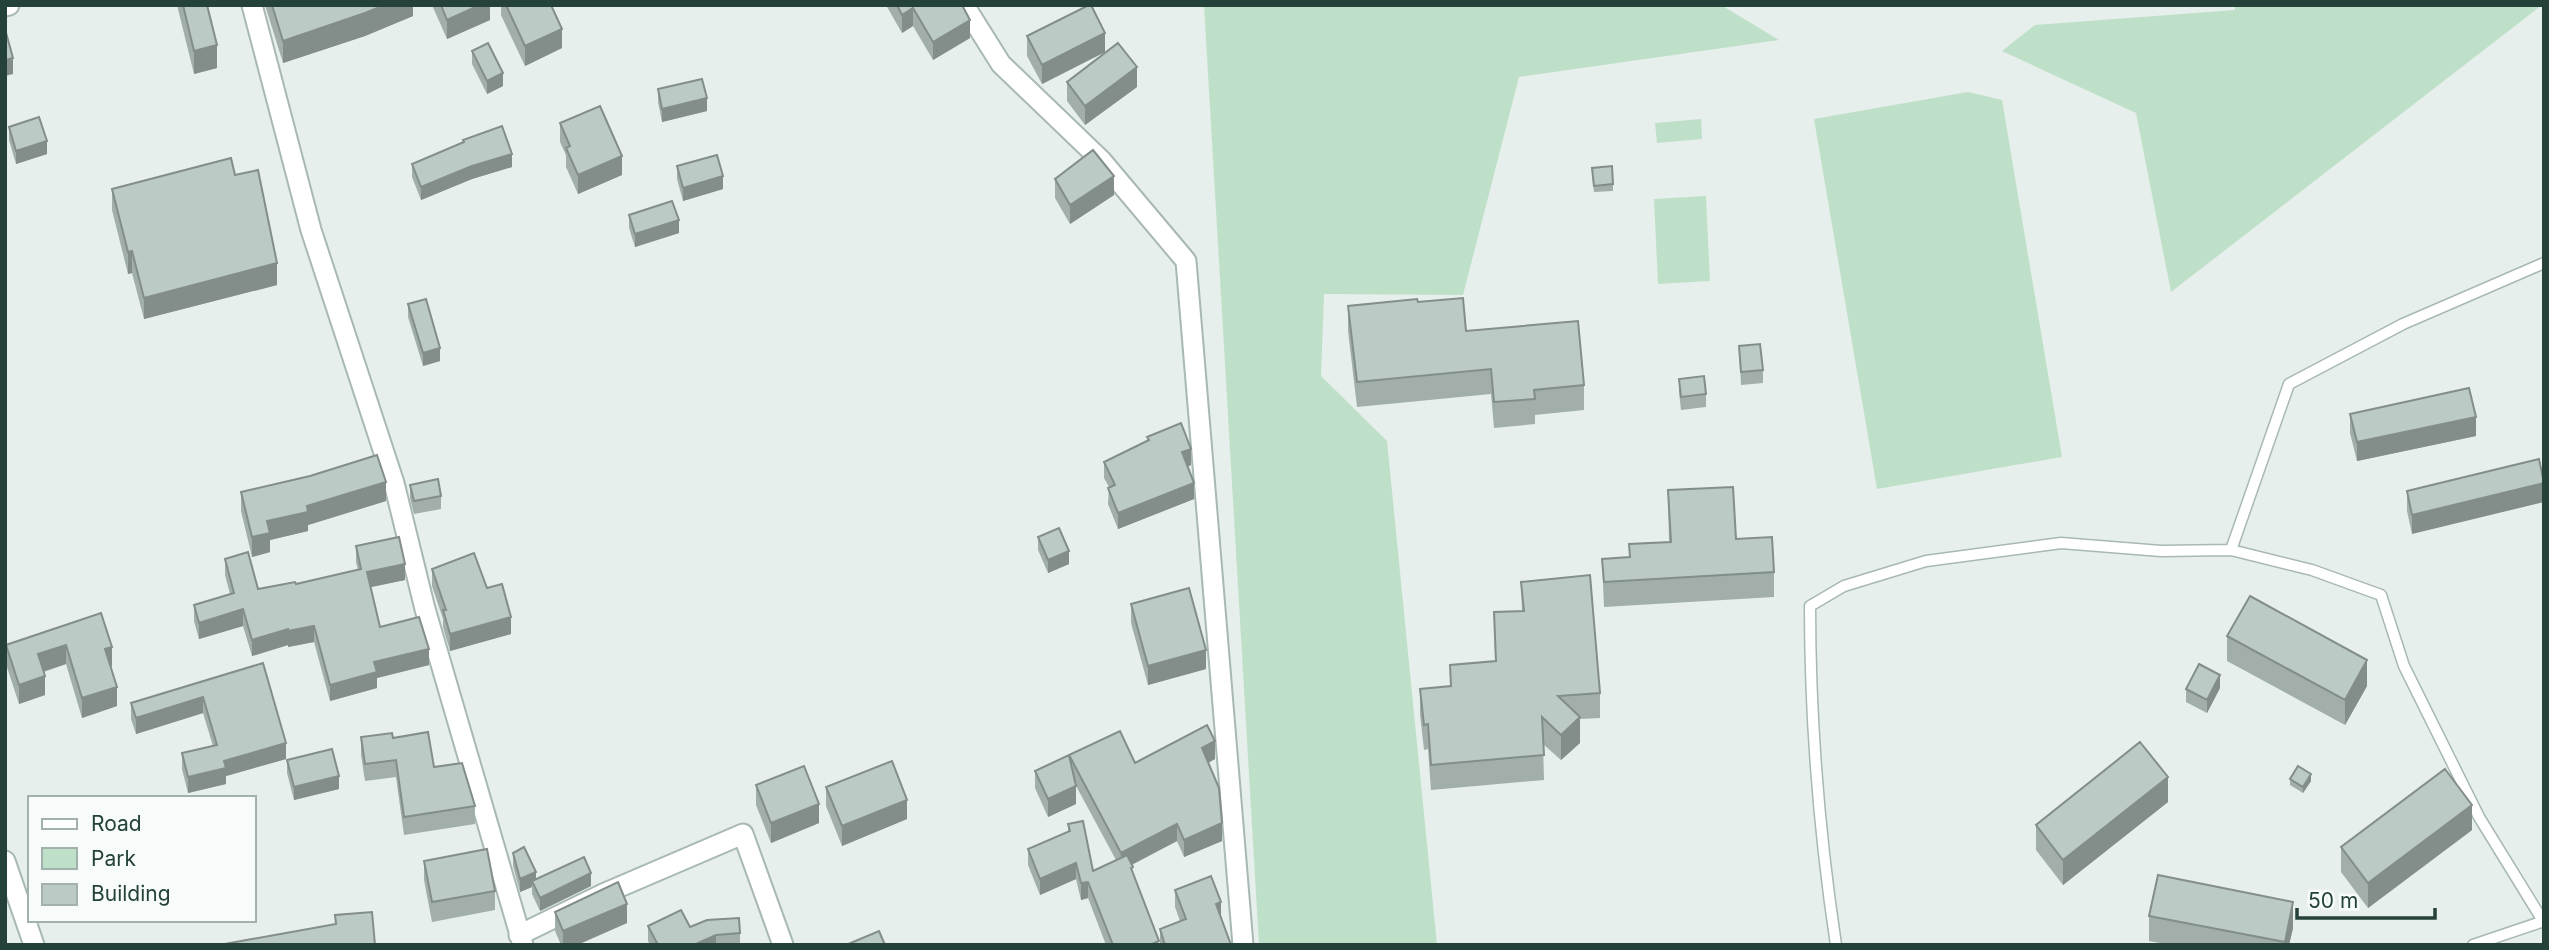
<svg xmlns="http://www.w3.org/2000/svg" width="2549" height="950" viewBox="0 0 2549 950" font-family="Inter,sans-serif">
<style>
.green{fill:#bfe0c8}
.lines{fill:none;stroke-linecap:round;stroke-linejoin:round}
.lane-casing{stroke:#a8b8b2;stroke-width:13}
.street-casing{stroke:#a8b8b2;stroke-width:23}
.lane{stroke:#fff;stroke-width:10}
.street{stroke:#fff;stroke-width:19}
.wall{fill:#a1aea9}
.shaded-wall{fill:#838d89}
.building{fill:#bbcac4;stroke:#838d89;stroke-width:2}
</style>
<rect width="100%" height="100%" fill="#e6efeb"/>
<!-- green -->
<path class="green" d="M 1204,5 L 1721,5 L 1779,40 L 1519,77 L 1463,295 L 1324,294 L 1321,376 L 1387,441 L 1437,945 L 1259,945 Z
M 2235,5 L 2542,5 L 2171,292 L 2136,113 L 2002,51 L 2035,25 L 2235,10 Z
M 1968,92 L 2002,100 L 2062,457 L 1877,489 L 1814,119 Z
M 1701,119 L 1702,139 L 1657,143 L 1655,123 Z
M 1706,196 L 1710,281 L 1658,284 L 1654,199 Z"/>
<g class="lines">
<defs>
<path id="lane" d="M 2231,550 L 2289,384 L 2403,324 L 2544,263
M 1836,945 C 1819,832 1810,719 1810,606 L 1844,586 L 1926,561 L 2061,543 L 2161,551 L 2231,550 L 2312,570 L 2381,595 L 2404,666 L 2479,817 L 2543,921
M 2473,945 L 2544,921"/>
<path id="street" d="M 252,5 L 311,230 L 394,483 L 425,609 L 523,945
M 964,5 L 1001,64 L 1101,160 L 1186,261 L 1243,945
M 5,6 L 9,5
M 5,861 L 34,945
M 519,935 L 603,894 L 743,834 L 783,945"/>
</defs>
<!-- lane casing -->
<use href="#lane" class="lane-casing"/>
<!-- street casing -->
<use href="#street" class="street-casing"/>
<!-- lane -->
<use href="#lane" class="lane"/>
<!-- street -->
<use href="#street" class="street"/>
</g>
<!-- wall -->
<path class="wall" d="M 177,5 L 207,5 L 217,68 L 194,74 Z
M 265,5 L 413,5 L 413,16 L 365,36 L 283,63 Z
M 432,5 L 490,5 L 490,20 L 447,39 Z
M 501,5 L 551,5 L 562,48 L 525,66 L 501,15 Z
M 886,5 L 962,5 L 970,38 L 933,60 L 913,26 L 902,33 Z
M 1027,36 L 1105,52 L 1042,84 L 1027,56 Z
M 472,51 L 503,86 L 487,94 L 472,64 Z
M 1067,82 L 1137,87 L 1085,125 L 1067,101 Z
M 658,89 L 707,111 L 662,122 L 658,102 Z
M 560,123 L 622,175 L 578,194 L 566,167 L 566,155 L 560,142 Z
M 9,127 L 47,154 L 16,164 L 9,140 Z
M 463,140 L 512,167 L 472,179 L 421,200 L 412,177 L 412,164 L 463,143 Z
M 677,166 L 723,189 L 683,201 L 677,179 Z
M 1592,174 L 1613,184 L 1613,191 L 1594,192 Z
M 235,175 L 277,285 L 144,319 L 132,273 L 128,274 L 112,210 L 112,189 Z
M 1055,179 L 1114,195 L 1070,224 L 1055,198 Z
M 629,215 L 679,233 L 635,247 L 629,228 Z
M 1418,302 L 1466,331 L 1584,385 L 1584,410 L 1535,415 L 1535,424 L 1494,428 L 1491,394 L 1357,407 L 1348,331 L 1348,306 Z
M 408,304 L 440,361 L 423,366 L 408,317 Z
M 1739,346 L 1763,370 L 1763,383 L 1741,385 Z
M 1679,379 L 1706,394 L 1706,407 L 1681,410 L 1679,392 Z
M 2350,414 L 2476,436 L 2357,461 L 2350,433 Z
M 1147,437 L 1191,465 L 1188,466 L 1194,499 L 1118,529 L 1108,504 L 1109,487 L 1104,478 L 1104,462 L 1147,441 Z
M 2539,459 L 2412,534 L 2407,511 L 2407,491 Z
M 410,485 L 441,496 L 441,509 L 414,514 L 410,498 Z
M 1668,490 L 1736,539 L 1774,572 L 1774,597 L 1604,607 L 1602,559 L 1629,557 L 1669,542 Z
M 241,492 L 386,501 L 308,525 L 308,531 L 270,540 L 270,552 L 252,557 L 241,511 Z
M 1038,537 L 1069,564 L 1048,573 L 1038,550 Z
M 356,546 L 405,580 L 370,587 L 380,627 L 429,665 L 377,678 L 377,688 L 330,701 L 314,642 L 288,647 L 288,645 L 252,656 L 243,626 L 199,639 L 194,621 L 194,605 L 230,594 L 225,575 L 225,559 L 258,589 L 296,584 L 358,570 L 356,562 Z
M 432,569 L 487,588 L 511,634 L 450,651 L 443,627 L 443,619 L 432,586 Z
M 1521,582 L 1600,693 L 1600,718 L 1580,719 L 1580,743 L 1561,760 L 1543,744 L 1544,780 L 1431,790 L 1428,749 L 1424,750 L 1420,714 L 1420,689 L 1450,686 L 1450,665 L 1495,661 L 1494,612 L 1522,611 Z
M 1131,604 L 1206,669 L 1148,685 L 1131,623 Z
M 101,613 L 112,666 L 111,667 L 117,706 L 82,718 L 66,664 L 44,672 L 45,695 L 19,704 L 6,664 L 6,645 Z
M 2227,636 L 2367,686 L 2345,725 L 2227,661 Z
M 263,663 L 286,759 L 226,776 L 226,784 L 188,793 L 182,769 L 182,753 L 213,746 L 203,713 L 136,734 L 131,719 L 131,703 Z
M 2220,688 L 2207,713 L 2186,702 L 2186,689 Z
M 1120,731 L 1135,763 L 1215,759 L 1208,763 L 1222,841 L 1184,857 L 1177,841 L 1132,865 L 1133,874 L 1159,945 L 1106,945 L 1088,898 L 1081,900 L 1076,879 L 1040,895 L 1028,865 L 1028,849 L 1068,832 L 1068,824 L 1093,871 L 1116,860 L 1075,784 L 1076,804 L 1048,817 L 1035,788 L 1035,771 Z
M 361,737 L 393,738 L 434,767 L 475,806 L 475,824 L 404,835 L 396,777 L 365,781 L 361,755 Z
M 287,760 L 339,789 L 294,800 L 287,773 Z
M 2290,779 L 2311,781 L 2303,793 L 2290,785 Z
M 756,785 L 819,823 L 771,843 L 756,805 Z
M 826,787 L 907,819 L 842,846 L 826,806 Z
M 2168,802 L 2063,885 L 2036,850 L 2036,825 Z
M 2472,830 L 2368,908 L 2341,872 L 2341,847 Z
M 513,853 L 536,880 L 591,886 L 540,911 L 532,894 L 532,887 L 520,892 L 513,866 Z
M 424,861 L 495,891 L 495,910 L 432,922 L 424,880 Z
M 1175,890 L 1221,917 L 1231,945 L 1160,945 L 1160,929 L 1180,921 L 1175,907 Z
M 555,912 L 627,923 L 577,945 L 561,945 L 555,931 Z
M 2149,916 L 2293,928 L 2289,945 L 2170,945 L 2149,941 Z
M 648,926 L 690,927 L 740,933 L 740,945 L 650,945 L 648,941 Z"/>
<!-- shaded-wall -->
<path class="shaded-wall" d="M 385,5 L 413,5 L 413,16 L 365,36 L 283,63 L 283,41 Z
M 480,5 L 490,5 L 490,20 L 447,39 L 447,20 Z
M 913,8 L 913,26 L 902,33 L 902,15 Z
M 970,20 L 970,38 L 933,60 L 933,42 Z
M 562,29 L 562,48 L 525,66 L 525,46 Z
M 1105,33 L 1105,52 L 1042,84 L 1042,65 Z
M 217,45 L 217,68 L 194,74 L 194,51 Z
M 13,58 L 13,74 L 5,76 L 5,60 Z
M 1137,67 L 1137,87 L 1085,125 L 1085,106 Z
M 503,73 L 503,86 L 487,94 L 487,81 Z
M 707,98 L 707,111 L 662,122 L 662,109 Z
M 47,141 L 47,154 L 16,164 L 16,151 Z
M 512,154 L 512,167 L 472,179 L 421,200 L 421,187 L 472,166 Z
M 622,156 L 622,175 L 578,194 L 578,175 Z
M 723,176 L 723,189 L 683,201 L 683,188 Z
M 1114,176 L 1114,195 L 1070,224 L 1070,205 Z
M 679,220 L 679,233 L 635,247 L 635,234 Z
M 132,251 L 132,273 L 128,274 L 128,252 Z
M 277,263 L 277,285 L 144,319 L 144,298 Z
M 440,348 L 440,361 L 423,366 L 423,353 Z
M 2476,417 L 2476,436 L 2357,461 L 2357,442 Z
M 1191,449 L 1191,465 L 1182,469 L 1182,452 Z
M 386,482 L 386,501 L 308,525 L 308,531 L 270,540 L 270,552 L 252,557 L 252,537 L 267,521 L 307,506 Z
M 1194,483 L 1194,499 L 1118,529 L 1118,513 Z
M 2544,483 L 2544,502 L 2412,534 L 2412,515 Z
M 1069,551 L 1069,564 L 1048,573 L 1048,560 Z
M 405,564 L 405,580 L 367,588 L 367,572 Z
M 243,609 L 243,626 L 199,639 L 199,623 Z
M 511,617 L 511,634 L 450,651 L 450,634 Z
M 314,626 L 314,642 L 288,647 L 288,631 Z
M 288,629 L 288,645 L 252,656 L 252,640 Z
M 66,645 L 66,664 L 38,673 L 38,654 Z
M 112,647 L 112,666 L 105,669 L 105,649 Z
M 429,649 L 429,665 L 377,678 L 377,688 L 330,701 L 330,685 L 374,662 Z
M 1206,650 L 1206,669 L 1148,685 L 1148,666 Z
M 2367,660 L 2367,686 L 2345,725 L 2345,700 Z
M 2220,675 L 2220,688 L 2207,713 L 2207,700 Z
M 45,676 L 45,695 L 19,704 L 19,685 Z
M 117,687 L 117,706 L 82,718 L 82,698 Z
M 203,697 L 203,713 L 136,734 L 136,718 Z
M 1580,717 L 1580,743 L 1561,760 L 1561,735 Z
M 1215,741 L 1215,759 L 1202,766 L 1202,748 Z
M 286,743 L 286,759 L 226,776 L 226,784 L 188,793 L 188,777 L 224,761 Z
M 2311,774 L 2311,781 L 2303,793 L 2303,787 Z
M 339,776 L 339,789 L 294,800 L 294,787 Z
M 2168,777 L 2168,802 L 2063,885 L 2063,860 Z
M 1076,786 L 1076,804 L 1048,817 L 1048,799 Z
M 907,800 L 907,819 L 842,846 L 842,826 Z
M 819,804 L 819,823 L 771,843 L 771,823 Z
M 2472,805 L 2472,830 L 2368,908 L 2368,883 Z
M 1222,823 L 1222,841 L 1184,857 L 1184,840 Z
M 1177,824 L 1177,841 L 1121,870 L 1121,853 Z
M 1076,863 L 1076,879 L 1040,895 L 1040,879 Z
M 536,872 L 536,885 L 532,881 L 532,887 L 520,892 L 520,879 Z
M 591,873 L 591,886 L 540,911 L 540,898 Z
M 1088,882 L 1088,898 L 1081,900 L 1081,883 Z
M 1221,902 L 1221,920 L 1216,904 Z
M 2293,902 L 2293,928 L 2289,945 L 2285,945 Z
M 627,904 L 627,923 L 577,945 L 563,945 L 563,931 Z
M 716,935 L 716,945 L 698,945 L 698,943 Z"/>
<!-- building -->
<path class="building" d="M 183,5 L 207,5 L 217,45 L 194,51 Z
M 272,5 L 385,5 L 365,13 L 283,41 Z
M 441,5 L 480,5 L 447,20 Z
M 506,5 L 551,5 L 562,29 L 525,46 Z
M 897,5 L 962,5 L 970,20 L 933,42 L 913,8 L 902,15 Z
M 1089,5 L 1091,5 L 1105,33 L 1042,65 L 1027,36 Z
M 5,29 L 13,58 L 5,60 Z
M 488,43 L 503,73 L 487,81 L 472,51 Z
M 1118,43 L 1137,67 L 1085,106 L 1067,82 Z
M 702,79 L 707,98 L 662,109 L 658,89 Z
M 600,106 L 622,156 L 578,175 L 566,148 L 570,146 L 560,123 Z
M 39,117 L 47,141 L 16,151 L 9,127 Z
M 502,126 L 512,154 L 472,166 L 421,187 L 412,164 L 464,142 L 463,140 Z
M 1093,150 L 1114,176 L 1070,205 L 1055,179 Z
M 717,155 L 723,176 L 683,188 L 677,166 Z
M 231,158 L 235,175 L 258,170 L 277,263 L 144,298 L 132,251 L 128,252 L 112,189 Z
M 1612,166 L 1613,184 L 1594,186 L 1592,168 Z
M 672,201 L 679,220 L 635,234 L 629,215 Z
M 1463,298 L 1466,331 L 1578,321 L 1584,385 L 1534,390 L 1535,399 L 1494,402 L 1491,369 L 1357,382 L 1348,306 L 1417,299 L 1418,302 Z
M 426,299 L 440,348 L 423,353 L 408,304 Z
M 1760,344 L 1763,370 L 1741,372 L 1739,346 Z
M 1704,376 L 1706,394 L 1681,397 L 1679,379 Z
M 2469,388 L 2476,417 L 2357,442 L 2350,414 Z
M 1181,423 L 1191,449 L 1182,452 L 1194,483 L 1118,513 L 1108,488 L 1115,485 L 1104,462 L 1149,440 L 1147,437 Z
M 377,455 L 386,482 L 307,506 L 308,512 L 267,521 L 270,533 L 252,537 L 241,492 L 310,476 Z
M 2539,459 L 2544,483 L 2412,515 L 2407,491 Z
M 438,479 L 441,496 L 414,501 L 410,485 Z
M 1733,487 L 1736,539 L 1772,537 L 1774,572 L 1604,582 L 1602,559 L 1630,557 L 1629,544 L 1671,542 L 1668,490 Z
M 1059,528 L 1069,551 L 1048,560 L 1038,537 Z
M 399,537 L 405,564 L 367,572 L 380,627 L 419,617 L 429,649 L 374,662 L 377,672 L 330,685 L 314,626 L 288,631 L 288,629 L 252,640 L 243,609 L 199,623 L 194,605 L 234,593 L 225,559 L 248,552 L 258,589 L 295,582 L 296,584 L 361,569 L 356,546 Z
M 474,553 L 487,588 L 502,584 L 511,617 L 450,634 L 443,610 L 446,610 L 432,569 Z
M 1590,575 L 1600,693 L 1558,696 L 1580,717 L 1561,735 L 1542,717 L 1544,755 L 1431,765 L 1428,724 L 1424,725 L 1420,689 L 1451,686 L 1450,665 L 1496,661 L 1494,612 L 1524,611 L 1521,582 Z
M 1189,588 L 1206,650 L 1148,666 L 1131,604 Z
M 2250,596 L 2367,660 L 2345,700 L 2227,636 Z
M 101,613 L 112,647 L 105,649 L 117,687 L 82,698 L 66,645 L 38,654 L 45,676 L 19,685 L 6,645 Z
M 263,663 L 286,743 L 224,761 L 226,768 L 188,777 L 182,753 L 217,745 L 203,697 L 136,718 L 131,703 Z
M 2199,664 L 2220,675 L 2207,700 L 2186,689 Z
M 1207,725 L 1215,741 L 1202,748 L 1219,788 L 1222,823 L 1184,840 L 1177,824 L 1121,853 L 1069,755 L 1076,786 L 1048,799 L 1035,771 L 1120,731 L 1135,763 Z
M 428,732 L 434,767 L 462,763 L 475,806 L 404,817 L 396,760 L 365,764 L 361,737 L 392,733 L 393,738 Z
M 2140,742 L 2168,777 L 2063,860 L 2036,825 Z
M 332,749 L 339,776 L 294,787 L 287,760 Z
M 892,761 L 907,800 L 842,826 L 826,787 Z
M 804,766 L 819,804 L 771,823 L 756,785 Z
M 2298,766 L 2311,774 L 2303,787 L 2290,779 Z
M 2445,769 L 2472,805 L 2368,883 L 2341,847 Z
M 1083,821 L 1093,871 L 1127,855 L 1133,867 L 1131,868 L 1159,941 L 1150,945 L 1113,945 L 1088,882 L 1081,883 L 1076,863 L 1040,879 L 1028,849 L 1070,831 L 1068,824 Z
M 524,847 L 536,872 L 520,879 L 513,853 Z
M 487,849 L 495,891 L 432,902 L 424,861 Z
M 584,857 L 591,873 L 540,898 L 532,881 Z
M 2158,875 L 2293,902 L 2285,942 L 2149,916 Z
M 1211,876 L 1221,902 L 1216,904 L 1231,945 L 1165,945 L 1160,929 L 1186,919 L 1175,890 Z
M 618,882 L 627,904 L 563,931 L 555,912 Z
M 681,910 L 690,927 L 707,920 L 739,918 L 740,933 L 716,935 L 698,943 L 699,945 L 658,945 L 648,926 Z
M 372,912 L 375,945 L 219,945 L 336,924 L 335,915 Z
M 879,931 L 885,945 L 846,945 Z"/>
<!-- border -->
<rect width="2549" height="950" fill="none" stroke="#24423a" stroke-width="14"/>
<!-- legend -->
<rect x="28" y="796" width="228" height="126" fill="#f7fbf9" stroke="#a3b1ad" stroke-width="2"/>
<rect x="42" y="819" width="35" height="10" fill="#ffffff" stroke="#a3b1ad" stroke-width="2"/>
<text x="91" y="831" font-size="21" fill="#24423a">Road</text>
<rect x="42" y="848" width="35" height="21" fill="#bfe0c8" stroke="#a3b1ad" stroke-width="2"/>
<text x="91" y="866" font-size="21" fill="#24423a">Park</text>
<rect x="42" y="884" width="35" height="21" fill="#bbcac4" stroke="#a3b1ad" stroke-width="2"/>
<text x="91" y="901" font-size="21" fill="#24423a">Building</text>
<!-- scale -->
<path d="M2297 908v10h138v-10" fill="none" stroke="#24423a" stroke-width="3.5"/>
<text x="2308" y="908" font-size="21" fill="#24423a" stroke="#f7fbf9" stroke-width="5" paint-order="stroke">50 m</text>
</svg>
